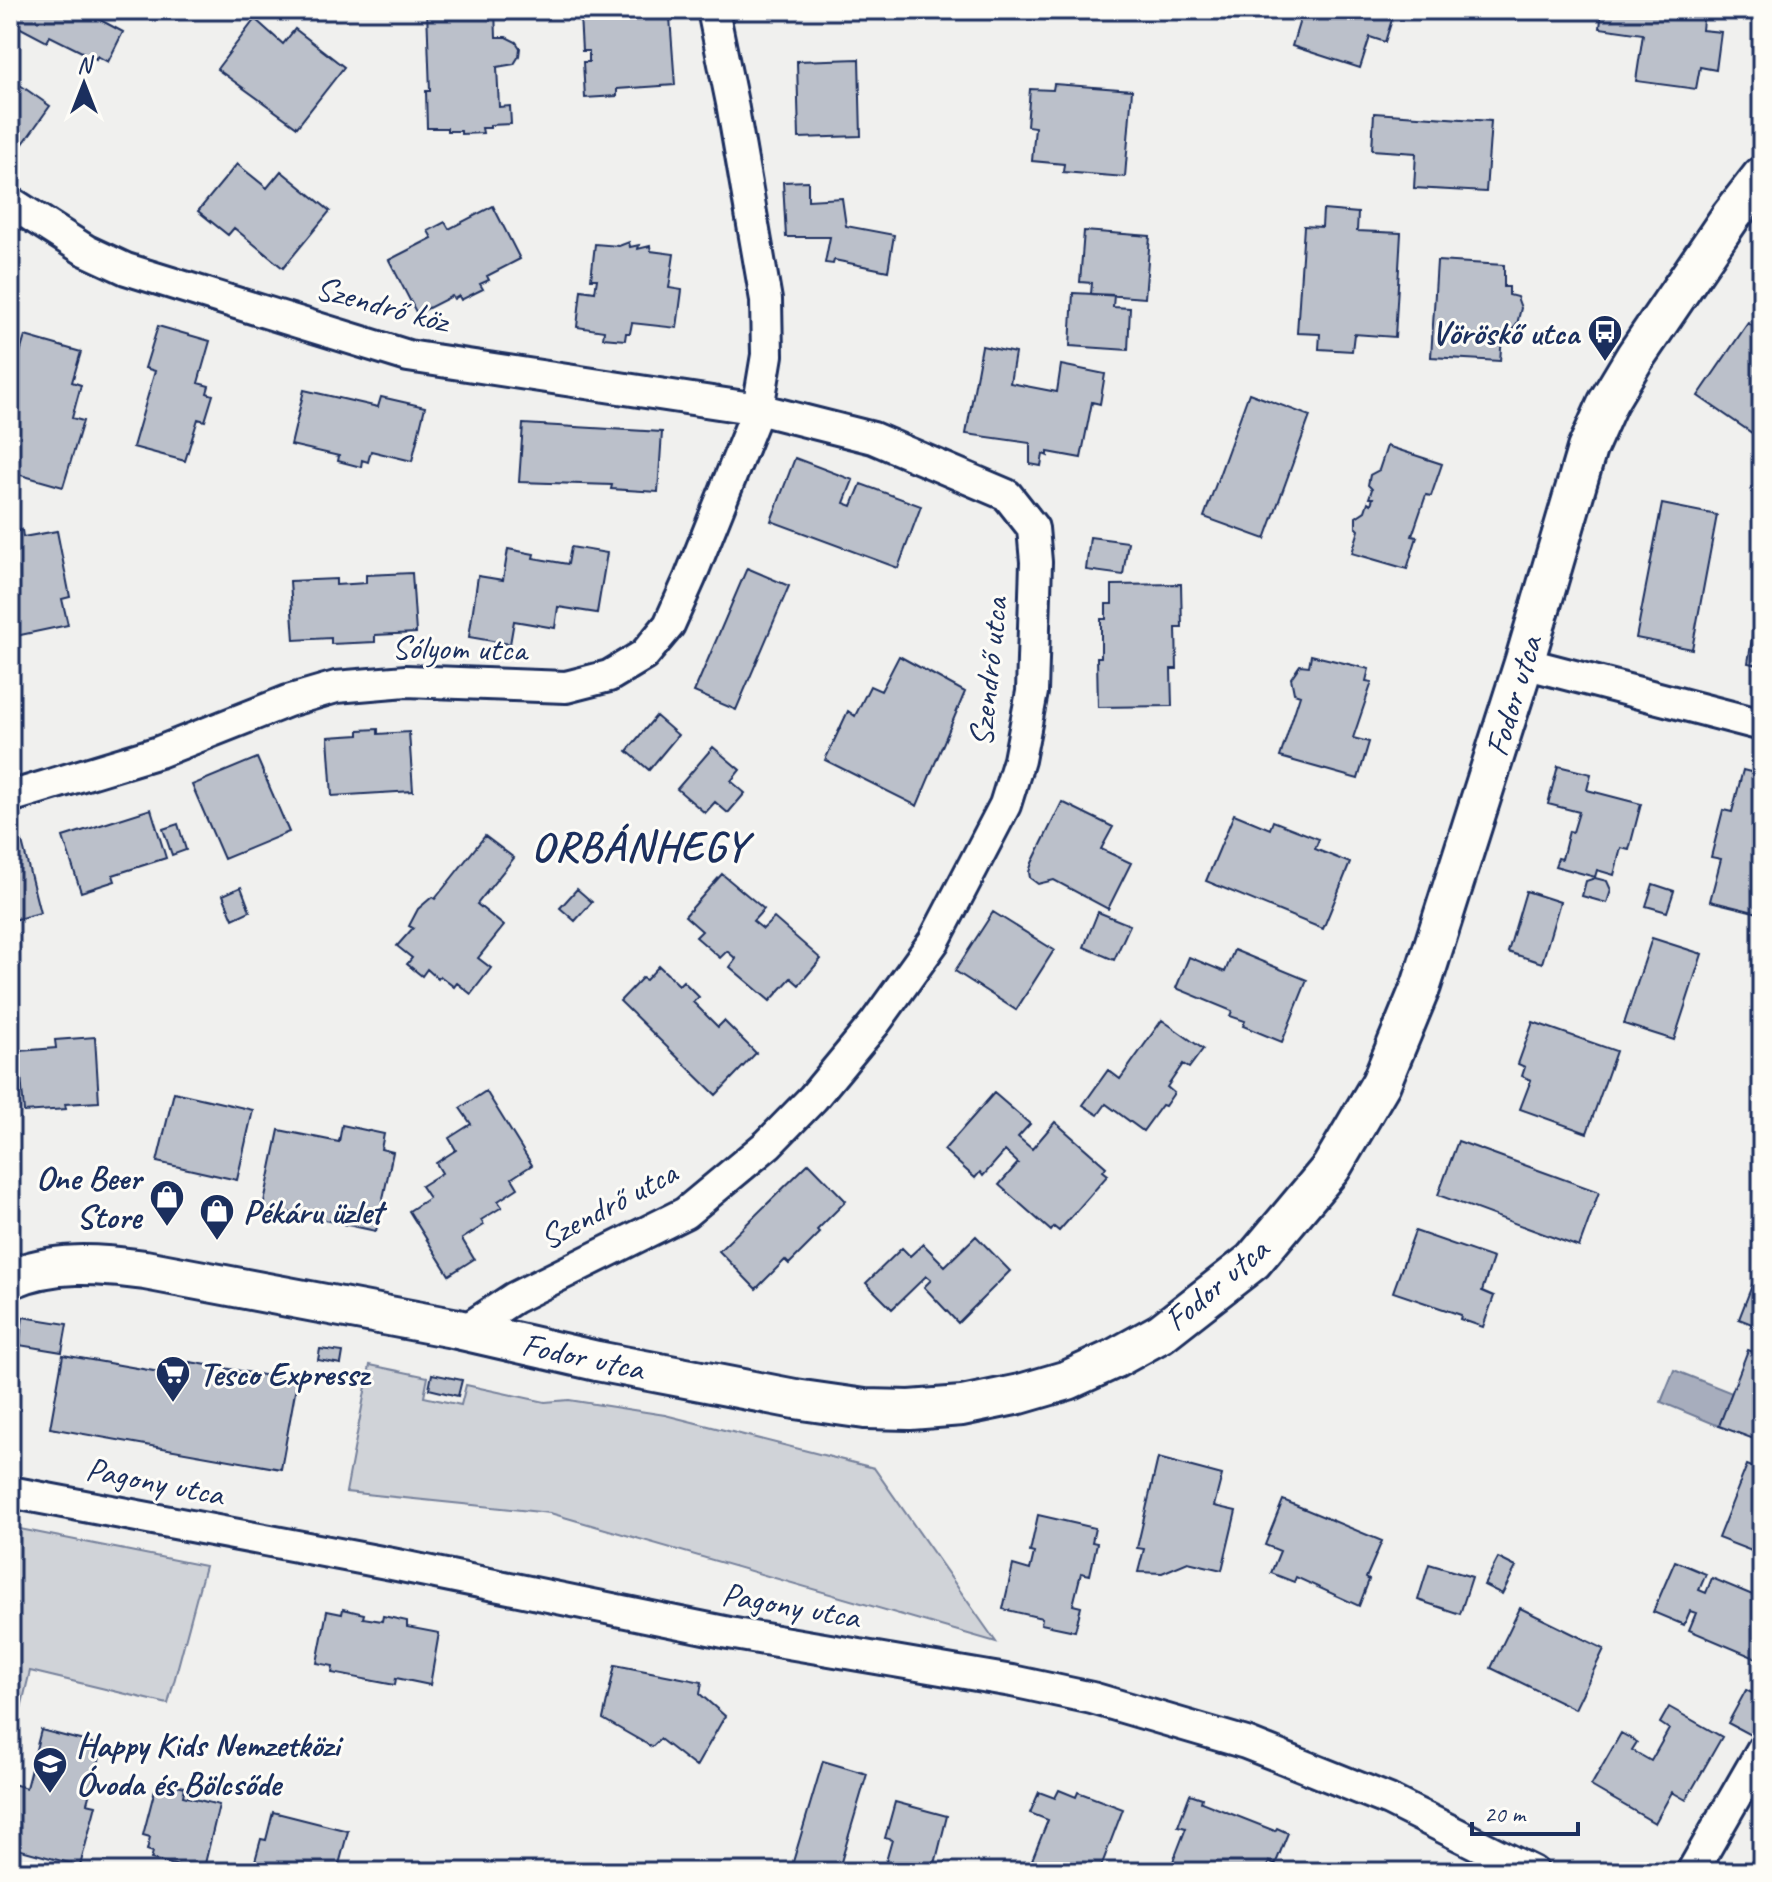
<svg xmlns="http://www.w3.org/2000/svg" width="1772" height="1882" viewBox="0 0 1772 1882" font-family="Caveat,sans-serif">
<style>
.green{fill:#d0d3d8;stroke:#76819b;stroke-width:2}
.water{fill:#a7adbd;stroke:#6f7b97;stroke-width:2}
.building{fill:#bbc0ca;stroke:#1b2f5e;stroke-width:2}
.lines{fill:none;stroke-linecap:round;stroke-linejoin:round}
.minor-casing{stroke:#1b2f5e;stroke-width:36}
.tertiary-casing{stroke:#1b2f5e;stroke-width:44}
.minor{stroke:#fdfcf7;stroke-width:30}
.tertiary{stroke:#fdfcf7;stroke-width:38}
.labels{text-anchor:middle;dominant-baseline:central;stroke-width:6;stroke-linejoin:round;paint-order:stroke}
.street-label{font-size:34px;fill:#1b2f5e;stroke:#fdfcf7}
.poi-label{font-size:34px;font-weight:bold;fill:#1b2f5e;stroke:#fdfcf7;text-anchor:start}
.district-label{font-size:42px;font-weight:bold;letter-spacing:2px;fill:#1b2f5e;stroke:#fdfcf7}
</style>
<rect width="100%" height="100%" fill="#f0f0ee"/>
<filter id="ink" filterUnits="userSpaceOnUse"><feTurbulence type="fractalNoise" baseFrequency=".0125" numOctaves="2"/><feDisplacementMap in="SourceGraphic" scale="16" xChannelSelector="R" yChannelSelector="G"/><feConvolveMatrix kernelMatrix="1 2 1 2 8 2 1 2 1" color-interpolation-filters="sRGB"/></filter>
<g filter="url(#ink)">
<!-- green -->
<path class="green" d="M 370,1365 L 428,1377 L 424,1397 L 461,1405 L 466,1385 L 545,1402 L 569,1400 L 665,1415 L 874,1468 L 996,1642 L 550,1513 L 346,1492 Z
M 10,1527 L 205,1566 L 168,1704 L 30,1671 L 10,1754 Z"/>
<!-- water -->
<path class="water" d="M 1674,1370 L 1732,1393 L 1719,1426 L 1661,1402 Z"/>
<!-- building -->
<path class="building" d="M 20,10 L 94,10 L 91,15 L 123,32 L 108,62 L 97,56 L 96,59 L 50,36 L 47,42 L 13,24 Z
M 427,10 L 495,10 L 496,37 L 506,37 L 516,42 L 520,48 L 519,56 L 514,64 L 497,67 L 499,107 L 510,106 L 511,124 L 490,125 L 490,128 L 482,128 L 483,133 L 461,134 L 461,131 L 447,131 L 447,128 L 427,128 L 426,91 L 430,91 Z
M 1303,10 L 1316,14 L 1318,10 L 1395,10 L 1385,42 L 1370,37 L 1360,68 L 1292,46 Z
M 1602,10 L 1704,10 L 1702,30 L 1721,32 L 1716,70 L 1700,67 L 1696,89 L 1636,81 L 1643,34 L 1600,28 Z
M 613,13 L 613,20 L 670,17 L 675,85 L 617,89 L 617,96 L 585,98 L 583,62 L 589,62 L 589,51 L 582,51 L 580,15 Z
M 255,19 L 283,44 L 295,29 L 344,67 L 297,127 L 217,69 Z
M 859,59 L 861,136 L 799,138 L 797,61 Z
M 10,78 L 50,106 L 10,162 Z
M 1054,84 L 1132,90 L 1125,177 L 1063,172 L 1064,164 L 1032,161 L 1035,127 L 1027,126 L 1030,89 L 1053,90 Z
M 1374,113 L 1491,121 L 1486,192 L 1414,188 L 1416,153 L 1372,150 Z
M 237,164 L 267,188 L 281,171 L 330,211 L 283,268 L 234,228 L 228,235 L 198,211 Z
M 808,181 L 808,200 L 842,198 L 846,226 L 894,235 L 888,271 L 834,260 L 833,264 L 825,263 L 830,237 L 786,237 L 783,182 Z
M 493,206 L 520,259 L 487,276 L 489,280 L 480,284 L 483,289 L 461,300 L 459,296 L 454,299 L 452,296 L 417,314 L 389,260 L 432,238 L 428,231 L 445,222 L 449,229 Z
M 1323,210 L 1358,213 L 1357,231 L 1401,233 L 1395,337 L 1354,334 L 1352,351 L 1319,349 L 1320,334 L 1297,333 L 1304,226 L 1322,227 Z
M 1084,231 L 1150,236 L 1145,298 L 1091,294 L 1092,283 L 1080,282 Z
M 629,242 L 630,247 L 639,245 L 638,249 L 650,246 L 651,251 L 674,254 L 669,288 L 682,290 L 677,328 L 632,323 L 630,333 L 626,333 L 625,340 L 603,338 L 604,331 L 577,327 L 581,290 L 595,292 L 597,279 L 591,279 L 595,244 L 619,246 Z
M 1437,261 L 1504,265 L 1504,287 L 1509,287 L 1509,295 L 1517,297 L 1521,308 L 1517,324 L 1513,329 L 1507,330 L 1507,337 L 1502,337 L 1500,361 L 1431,357 Z
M 1073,293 L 1114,295 L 1113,307 L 1130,308 L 1128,350 L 1070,346 Z
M 1748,323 L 1762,333 L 1762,419 L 1752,433 L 1698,396 Z
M 158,326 L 210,341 L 198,383 L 209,386 L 207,393 L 213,395 L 205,421 L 198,419 L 185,461 L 133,447 L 155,371 L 145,368 Z
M 25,336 L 81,352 L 72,382 L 81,385 L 72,418 L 83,421 L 63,487 L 10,472 L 10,387 Z
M 982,346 L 1015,353 L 1010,383 L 1057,392 L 1061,365 L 1105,374 L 1100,404 L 1092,402 L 1081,458 L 1048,452 L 1048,456 L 1043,454 L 1041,466 L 1030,464 L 1030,443 L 966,434 Z
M 304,390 L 378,407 L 381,397 L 425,407 L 412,461 L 371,451 L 368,462 L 362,460 L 361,467 L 338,461 L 339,456 L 291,445 Z
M 1249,393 L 1310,416 L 1265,539 L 1204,517 Z
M 523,424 L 662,432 L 658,492 L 611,489 L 612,485 L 519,482 Z
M 1387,446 L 1442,464 L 1431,496 L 1426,495 L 1412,536 L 1417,537 L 1407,569 L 1352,553 L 1359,530 L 1356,527 L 1356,517 L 1365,511 L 1368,502 L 1371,504 L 1373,498 L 1369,498 L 1372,489 L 1368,485 L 1370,475 L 1379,470 Z
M 795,458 L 853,480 L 844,503 L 852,506 L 861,484 L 921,506 L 898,568 L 771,521 Z
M 1662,504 L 1717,515 L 1692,649 L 1636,638 Z
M 22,530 L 23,537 L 57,531 L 70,597 L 62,599 L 68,625 L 11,637 L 10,533 Z
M 1090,537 L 1128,542 L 1123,575 L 1086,570 Z
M 571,547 L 607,553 L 597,613 L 558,607 L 555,628 L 514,621 L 510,644 L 469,637 L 478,576 L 503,580 L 508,549 L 534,554 L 533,558 L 568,564 Z
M 747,568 L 789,586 L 736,710 L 694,692 Z
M 412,573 L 416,633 L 375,635 L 375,642 L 331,644 L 331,638 L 294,640 L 290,581 L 336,579 L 336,585 L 366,583 L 366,575 Z
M 1181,584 L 1182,628 L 1176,628 L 1177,669 L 1171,669 L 1172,706 L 1098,707 L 1097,657 L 1101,657 L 1101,619 L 1106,619 L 1106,604 L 1112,604 L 1112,585 Z
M 1760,589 L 1762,589 L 1762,666 L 1748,663 Z
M 1311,655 L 1369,669 L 1366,681 L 1372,682 L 1353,738 L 1369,742 L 1358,779 L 1280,757 L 1300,695 L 1294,693 L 1291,678 L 1300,665 L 1309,666 Z
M 899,656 L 965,692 L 917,806 L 825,760 L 848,711 L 855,716 L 870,686 L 881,691 Z
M 656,716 L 678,735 L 649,770 L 627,751 Z
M 378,729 L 378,734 L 409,732 L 413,791 L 332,796 L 328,737 L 359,735 L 359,730 Z
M 713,747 L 740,770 L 731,781 L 745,793 L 728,813 L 715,802 L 705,813 L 677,789 Z
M 257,758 L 289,832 L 224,859 L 192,785 Z
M 1558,766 L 1591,774 L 1587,790 L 1641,804 L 1629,850 L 1621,848 L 1614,875 L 1597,870 L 1595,877 L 1555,866 L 1558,858 L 1562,859 L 1569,831 L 1573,832 L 1579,812 L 1548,804 Z
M 1743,770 L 1762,775 L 1762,914 L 1710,901 L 1721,859 L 1711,857 L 1723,810 L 1732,812 Z
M 1062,802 L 1113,827 L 1101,849 L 1131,863 L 1108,909 L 1054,880 L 1038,884 L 1030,878 L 1029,872 L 1032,863 Z
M 151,809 L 166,858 L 113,875 L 115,881 L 81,892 L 63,837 Z
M 1234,814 L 1270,829 L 1273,821 L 1319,839 L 1315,849 L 1350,863 L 1323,929 L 1206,881 Z
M 178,824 L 186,850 L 172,855 L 163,829 Z
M 20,834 L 40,913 L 10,921 L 10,837 Z
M 485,836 L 514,858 L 477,904 L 504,926 L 478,958 L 491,968 L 471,994 L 457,983 L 454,987 L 440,976 L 438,979 L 427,969 L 422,976 L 407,964 L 412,958 L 397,946 L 413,928 L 409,926 L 418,909 L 432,897 L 435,899 Z
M 722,874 L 764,909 L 753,921 L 763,929 L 774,918 L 821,959 L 799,985 L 791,978 L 770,1001 L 730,967 L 736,959 L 727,951 L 720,958 L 696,937 L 702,931 L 685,916 Z
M 1595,878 L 1607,881 L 1611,890 L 1607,903 L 1582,896 L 1586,881 Z
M 1653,884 L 1674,891 L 1667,912 L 1646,906 Z
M 241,887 L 250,911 L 233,919 L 223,895 Z
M 577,889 L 592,902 L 575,921 L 560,908 Z
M 1526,891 L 1560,902 L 1542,963 L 1508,952 Z
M 993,912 L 1054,950 L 1016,1010 L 955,971 Z
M 1098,912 L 1130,925 L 1114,960 L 1084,947 Z
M 1652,938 L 1702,954 L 1674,1040 L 1624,1024 Z
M 1234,950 L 1307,980 L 1282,1042 L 1243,1026 L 1245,1021 L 1230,1016 L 1232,1011 L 1176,988 L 1189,957 L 1225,972 Z
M 659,966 L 679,985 L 683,981 L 699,997 L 693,1002 L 718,1027 L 724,1021 L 756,1053 L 716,1095 L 620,1001 L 642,978 L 646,980 Z
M 1162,1020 L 1203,1049 L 1189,1068 L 1183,1064 L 1167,1087 L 1174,1093 L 1165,1106 L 1162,1105 L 1143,1131 L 1106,1104 L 1098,1115 L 1083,1105 L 1108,1070 L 1120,1079 Z
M 1533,1022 L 1616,1051 L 1587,1133 L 1520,1109 L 1531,1080 L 1522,1076 L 1525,1067 L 1518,1064 Z
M 95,1037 L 99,1102 L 65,1104 L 66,1109 L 24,1112 L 19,1051 L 56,1048 L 55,1040 Z
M 486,1091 L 532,1165 L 512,1178 L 518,1188 L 498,1201 L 502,1207 L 481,1220 L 484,1225 L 462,1239 L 474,1259 L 449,1275 L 409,1211 L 429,1198 L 421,1186 L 442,1173 L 436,1163 L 456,1150 L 449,1138 L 471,1124 L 460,1108 Z
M 174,1092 L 253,1110 L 237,1180 L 157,1162 Z
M 994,1093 L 1030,1124 L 1018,1137 L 1032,1149 L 1055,1122 L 1106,1167 L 1103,1171 L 1108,1175 L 1059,1231 L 1054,1227 L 1051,1231 L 999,1185 L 1018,1163 L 1005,1151 L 983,1176 L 980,1172 L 975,1178 L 944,1150 Z
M 342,1125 L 384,1134 L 381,1149 L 393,1152 L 376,1231 L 263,1207 L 279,1130 L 339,1142 Z
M 1458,1141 L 1599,1192 L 1579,1247 L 1438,1195 Z
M 809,1163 L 846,1201 L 817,1230 L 820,1233 L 789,1264 L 785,1260 L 756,1289 L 719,1251 Z
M 1415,1231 L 1493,1258 L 1482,1291 L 1494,1296 L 1483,1327 L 1460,1319 L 1461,1315 L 1393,1292 Z
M 976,1236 L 1010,1271 L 958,1323 L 924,1287 L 931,1280 L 926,1276 L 892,1309 L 866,1283 L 902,1248 L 910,1256 L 923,1244 L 945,1266 Z
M 1762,1260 L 1762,1328 L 1739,1319 Z
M 23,1317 L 67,1324 L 62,1352 L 19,1345 Z
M 320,1349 L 343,1352 L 341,1364 L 318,1360 Z
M 1748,1350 L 1762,1355 L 1762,1442 L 1719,1426 Z
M 63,1355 L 188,1377 L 190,1362 L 297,1381 L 281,1469 L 50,1428 Z
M 432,1374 L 462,1380 L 458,1396 L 429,1389 Z
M 1158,1458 L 1222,1475 L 1214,1506 L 1236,1511 L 1222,1570 L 1188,1562 L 1162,1573 L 1138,1572 L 1144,1549 L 1137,1548 Z
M 1747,1465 L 1762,1471 L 1762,1555 L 1718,1538 Z
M 1283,1500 L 1382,1541 L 1366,1578 L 1369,1580 L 1359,1606 L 1296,1577 L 1294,1582 L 1271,1573 L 1280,1551 L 1265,1545 Z
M 1038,1515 L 1095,1528 L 1092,1542 L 1097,1543 L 1090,1575 L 1081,1573 L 1073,1605 L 1081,1607 L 1075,1631 L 1041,1624 L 1042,1618 L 1003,1609 L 1013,1565 L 1030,1570 L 1034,1553 L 1030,1552 Z
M 1498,1558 L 1516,1567 L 1502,1594 L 1484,1585 Z
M 1675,1561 L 1706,1574 L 1699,1590 L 1706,1593 L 1712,1578 L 1762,1599 L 1762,1661 L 1689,1630 L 1696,1613 L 1690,1611 L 1684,1625 L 1653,1612 Z
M 1429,1564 L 1472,1577 L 1460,1614 L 1418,1600 Z
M 1520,1608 L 1604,1649 L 1575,1709 L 1491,1668 Z
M 343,1609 L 364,1614 L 363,1618 L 382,1621 L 383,1616 L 407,1621 L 407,1627 L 439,1633 L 430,1685 L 396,1678 L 395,1685 L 332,1673 L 333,1666 L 317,1663 L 327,1611 L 342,1614 Z
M 615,1665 L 702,1682 L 700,1694 L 725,1716 L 696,1767 L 660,1739 L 652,1747 L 603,1719 Z
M 1746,1690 L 1762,1698 L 1762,1722 L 1754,1737 L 1728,1723 Z
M 1669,1707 L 1722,1737 L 1686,1800 L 1672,1792 L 1655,1823 L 1591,1786 L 1621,1733 L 1637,1742 L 1632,1750 L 1651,1761 L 1669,1729 L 1660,1723 Z
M 41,1730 L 103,1746 L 87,1803 L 96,1805 L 80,1866 L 10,1847 L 10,1783 L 26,1788 Z
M 823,1761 L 867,1774 L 838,1872 L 790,1872 Z
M 164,1782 L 185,1787 L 183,1796 L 219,1805 L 203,1872 L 151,1859 L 153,1852 L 147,1850 L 150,1837 L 143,1835 L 155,1789 L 162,1791 Z
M 1059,1790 L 1076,1797 L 1078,1792 L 1123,1809 L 1099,1872 L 1063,1872 L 1032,1860 L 1048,1820 L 1030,1813 L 1039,1792 L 1055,1798 Z
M 1190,1794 L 1202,1798 L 1201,1802 L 1275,1831 L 1277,1828 L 1288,1833 L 1275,1865 L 1269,1862 L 1265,1872 L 1169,1872 L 1186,1828 L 1178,1826 Z
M 895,1802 L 947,1816 L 933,1872 L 883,1872 L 892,1840 L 885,1838 Z
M 273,1812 L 348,1831 L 337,1872 L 252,1872 L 261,1839 L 266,1840 Z"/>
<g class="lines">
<defs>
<path id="minor" d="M 10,202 L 85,250 L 126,269 L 408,356 L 758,409 L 873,438 L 1007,495 L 1033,528 L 1036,562 L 1032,692 L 1019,760 L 1005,805 L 934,941 L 875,1023 L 813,1098 L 768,1144 L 685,1213 L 514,1298 L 464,1331
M 1524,663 L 1762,725
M 10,797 L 159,752 L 288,701 L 336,687 L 406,681 L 566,687 L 609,676 L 644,655 L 669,625 L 690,578 L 758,409 L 767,355 L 766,300 L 732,103 L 713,10
M 10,1492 L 392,1564 L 729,1633 L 1012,1681 L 1092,1698 L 1246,1743 L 1389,1800 L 1533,1872
M 1692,1872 L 1762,1750"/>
<path id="tertiary" d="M 10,1279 C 53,1260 99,1264 145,1270 L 453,1328 L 597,1361 L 795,1399 L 865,1409 L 910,1410 L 962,1406 L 1020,1394 L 1068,1380 L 1114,1359 L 1161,1333 L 1253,1261 L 1331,1168 L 1381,1083 L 1421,986 L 1524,663 L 1587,449 L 1608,402 L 1635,357 L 1731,216 L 1762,176"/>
</defs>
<!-- minor casing -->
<use href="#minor" class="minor-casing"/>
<!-- tertiary casing -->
<use href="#tertiary" class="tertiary-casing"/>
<!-- minor -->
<use href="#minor" class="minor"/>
<!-- tertiary -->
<use href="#tertiary" class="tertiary"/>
</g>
</g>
<!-- icons -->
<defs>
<symbol id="bus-pin" viewBox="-11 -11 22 30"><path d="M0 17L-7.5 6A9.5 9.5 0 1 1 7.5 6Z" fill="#1b2f5e" stroke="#fdfcf7"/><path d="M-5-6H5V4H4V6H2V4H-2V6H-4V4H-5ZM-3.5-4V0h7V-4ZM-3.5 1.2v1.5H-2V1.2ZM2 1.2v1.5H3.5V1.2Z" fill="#fff"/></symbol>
<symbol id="shop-pin" viewBox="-11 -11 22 30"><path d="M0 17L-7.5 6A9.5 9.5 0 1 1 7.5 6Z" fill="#1b2f5e" stroke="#fdfcf7"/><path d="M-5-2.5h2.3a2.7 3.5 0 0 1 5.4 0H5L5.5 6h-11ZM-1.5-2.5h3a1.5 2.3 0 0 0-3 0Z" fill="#fff"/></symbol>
<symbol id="supermarket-pin" viewBox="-11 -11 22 30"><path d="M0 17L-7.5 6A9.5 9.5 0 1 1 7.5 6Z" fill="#1b2f5e" stroke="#fdfcf7"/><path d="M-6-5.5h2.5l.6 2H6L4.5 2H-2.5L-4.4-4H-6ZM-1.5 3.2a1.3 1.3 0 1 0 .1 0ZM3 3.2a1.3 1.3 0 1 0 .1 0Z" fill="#fff"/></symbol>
<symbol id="school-pin" viewBox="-11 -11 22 30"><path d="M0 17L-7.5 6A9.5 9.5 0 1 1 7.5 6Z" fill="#1b2f5e" stroke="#fdfcf7"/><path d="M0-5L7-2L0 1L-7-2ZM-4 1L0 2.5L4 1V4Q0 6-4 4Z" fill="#fff"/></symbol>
</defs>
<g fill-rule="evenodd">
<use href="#bus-pin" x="1585" y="312" width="40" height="54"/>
<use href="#shop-pin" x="147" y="1177" width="40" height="54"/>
<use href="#shop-pin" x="197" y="1191" width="40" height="54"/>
<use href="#supermarket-pin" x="153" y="1353" width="40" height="54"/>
<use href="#school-pin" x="30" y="1744" width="40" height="54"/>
</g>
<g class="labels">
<!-- street labels -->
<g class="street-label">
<text transform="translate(382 304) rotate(15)">Szendrő köz</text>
<text transform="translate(459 648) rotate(1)">Sólyom utca</text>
<text transform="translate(988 672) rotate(-84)">Szendrő utca</text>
<text transform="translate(1513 696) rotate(-73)">Fodor utca</text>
<text transform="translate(608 1205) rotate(-28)">Szendrő utca</text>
<text transform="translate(1216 1284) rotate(-40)">Fodor utca</text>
<text transform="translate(583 1356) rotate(12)">Fodor utca</text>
<text transform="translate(155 1481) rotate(11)">Pagony utca</text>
<text transform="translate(791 1605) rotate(10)">Pagony utca</text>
</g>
<!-- poi labels -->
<g class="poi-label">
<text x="1579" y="332" text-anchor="end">Vöröskő utca</text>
<text x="141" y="1177" text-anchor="end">One Beer<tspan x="141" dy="39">Store</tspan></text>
<text x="243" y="1211">Pékáru üzlet</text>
<text x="199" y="1373">Tesco Expressz</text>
<text x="76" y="1744">Happy Kids Nemzetközi<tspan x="76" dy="39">Óvoda és Bölcsőde</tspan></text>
</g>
<!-- district labels -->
<g class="district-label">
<text x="640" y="846">ORBÁNHEGY</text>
</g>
</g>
<!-- margin -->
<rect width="1772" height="1882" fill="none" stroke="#fdfcf7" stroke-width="40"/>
<rect x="20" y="20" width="1732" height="1842" fill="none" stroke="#1b2f5e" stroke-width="3" filter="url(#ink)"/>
<!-- north arrow -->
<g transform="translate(84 84)" stroke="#fdfcf7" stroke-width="6" paint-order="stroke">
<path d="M0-6L14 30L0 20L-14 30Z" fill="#1b2f5e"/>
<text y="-12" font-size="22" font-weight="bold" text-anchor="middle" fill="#1b2f5e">N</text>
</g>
<!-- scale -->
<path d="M1472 1822v12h106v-12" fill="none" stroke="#1b2f5e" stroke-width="4"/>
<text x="1484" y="1822" font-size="24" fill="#1b2f5e" stroke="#fdfcf7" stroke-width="6" paint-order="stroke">20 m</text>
</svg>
